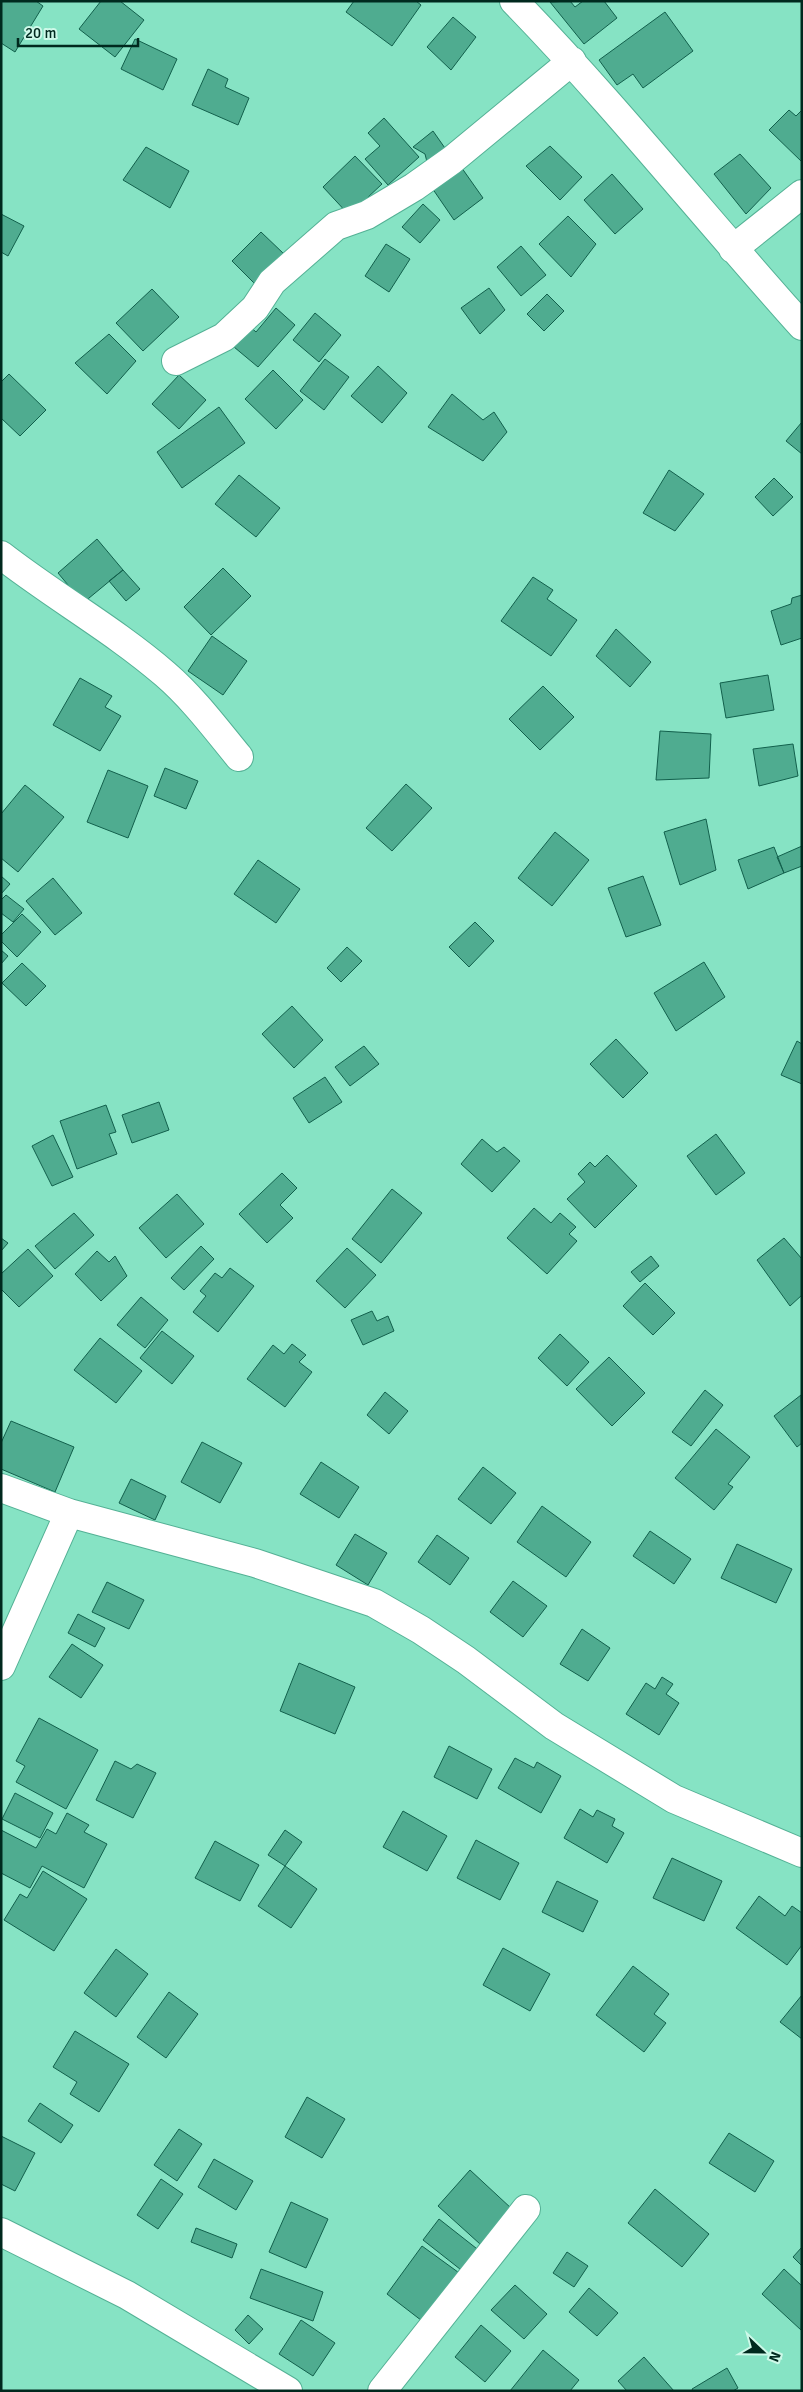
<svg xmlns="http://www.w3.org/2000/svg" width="803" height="2392" viewBox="0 0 803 2392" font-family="Signika,sans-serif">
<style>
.building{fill:#4fac90;stroke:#12604c}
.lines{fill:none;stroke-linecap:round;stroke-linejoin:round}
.street-casing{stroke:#54b195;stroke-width:30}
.street{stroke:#fff;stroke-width:28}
</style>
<rect width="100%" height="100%" fill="#86e3c4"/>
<!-- building -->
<path class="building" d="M 1,1 L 36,1 L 43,6 L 15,52 L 1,43 Z
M 101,1 L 120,1 L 144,20 L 115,57 L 79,29 Z
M 354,1 L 416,1 L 421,5 L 392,46 L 346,12 Z
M 570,1 L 575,7 L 583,1 L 604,1 L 617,18 L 584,44 L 550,2 Z
M 665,12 L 693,51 L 643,88 L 633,74 L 617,85 L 599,60 Z
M 453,17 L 476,37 L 451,70 L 427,47 Z
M 135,39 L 177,59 L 163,90 L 121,69 Z
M 208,69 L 228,79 L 225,87 L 249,98 L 238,125 L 192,105 Z
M 789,110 L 796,116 L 802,110 L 802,162 L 769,130 Z
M 384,118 L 419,157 L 388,185 L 365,159 L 380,146 L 368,133 Z
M 433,131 L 447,151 L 428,166 L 425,154 L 413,147 Z
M 550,146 L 582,177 L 560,200 L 526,166 Z
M 146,147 L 189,171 L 170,208 L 123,180 Z
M 740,154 L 771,188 L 746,214 L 714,174 Z
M 355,156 L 382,184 L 349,215 L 323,187 Z
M 459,164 L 483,198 L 454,220 L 430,185 Z
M 612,174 L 643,209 L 615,234 L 584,200 Z
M 423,204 L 440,220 L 420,243 L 402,227 Z
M 1,214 L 24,226 L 8,256 L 1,252 Z
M 568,216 L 596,244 L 571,277 L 539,244 Z
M 261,232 L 284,254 L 255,284 L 232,261 Z
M 386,244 L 410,259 L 389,292 L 365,276 Z
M 521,246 L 546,275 L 521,296 L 497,267 Z
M 489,288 L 505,310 L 480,334 L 461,308 Z
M 152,289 L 179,317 L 143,351 L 116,323 Z
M 547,294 L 564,311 L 544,331 L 527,314 Z
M 276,308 L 295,325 L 258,367 L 228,342 L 245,322 L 256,332 Z
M 315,313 L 341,335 L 319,362 L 293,340 Z
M 109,334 L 136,361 L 107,394 L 75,363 Z
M 325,359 L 349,377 L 324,410 L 300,391 Z
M 378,366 L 407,393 L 382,423 L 351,396 Z
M 273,370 L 303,400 L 276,429 L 245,399 Z
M 9,374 L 46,410 L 20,436 L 1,418 L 1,382 Z
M 179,375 L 206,400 L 179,429 L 152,404 Z
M 452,394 L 483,420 L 494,412 L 507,432 L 483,461 L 428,427 Z
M 219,407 L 245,443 L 182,488 L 157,452 Z
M 802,422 L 802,454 L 786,441 Z
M 669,470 L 704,494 L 675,531 L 643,513 Z
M 239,475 L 280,508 L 256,537 L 215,504 Z
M 774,478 L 793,497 L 773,516 L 755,497 Z
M 97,539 L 123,570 L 83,603 L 58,573 Z
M 223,568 L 251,596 L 211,635 L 184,607 Z
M 123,570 L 140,589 L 126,601 L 109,581 Z
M 533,577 L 553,590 L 547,599 L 577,620 L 551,656 L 501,621 Z
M 802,595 L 802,638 L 781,645 L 771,611 L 791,604 L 792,598 Z
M 616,629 L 651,662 L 630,687 L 596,656 Z
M 212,636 L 247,661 L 223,695 L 188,671 Z
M 768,675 L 774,710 L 726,718 L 720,683 Z
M 80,678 L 112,696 L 105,707 L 121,716 L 100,751 L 53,725 Z
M 543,686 L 574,717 L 540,750 L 509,719 Z
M 660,731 L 711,734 L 709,778 L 656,780 Z
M 793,744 L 798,776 L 759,786 L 753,749 Z
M 165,768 L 198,781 L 186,809 L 154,796 Z
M 108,770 L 148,786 L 128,838 L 87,822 Z
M 406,784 L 432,808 L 392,851 L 366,828 Z
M 25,785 L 64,817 L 18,872 L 1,858 L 1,814 Z
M 706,819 L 716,870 L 680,885 L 664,832 Z
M 555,832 L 589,860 L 552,906 L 518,878 Z
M 802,846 L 802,866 L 784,873 L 777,857 Z
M 774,847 L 784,873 L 748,889 L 738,860 Z
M 258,860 L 300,889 L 276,923 L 234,894 Z
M 1,876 L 10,884 L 1,894 Z
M 643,876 L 661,925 L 626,937 L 608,888 Z
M 53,878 L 82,913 L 55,935 L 26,901 Z
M 6,895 L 24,909 L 13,922 L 1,913 L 1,900 Z
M 22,914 L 41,932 L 17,957 L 1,941 L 1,935 Z
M 475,922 L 494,941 L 469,967 L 449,947 Z
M 347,947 L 362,961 L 341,982 L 327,968 Z
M 1,950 L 8,956 L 1,964 Z
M 704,962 L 725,997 L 676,1031 L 654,993 Z
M 22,963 L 46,986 L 26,1006 L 2,983 Z
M 292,1006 L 323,1040 L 294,1068 L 262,1034 Z
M 616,1039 L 648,1073 L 623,1098 L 590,1064 Z
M 797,1041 L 802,1044 L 802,1084 L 781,1075 Z
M 364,1046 L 379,1064 L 350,1086 L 335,1067 Z
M 325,1077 L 342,1102 L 309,1123 L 293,1098 Z
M 159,1102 L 169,1130 L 132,1143 L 122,1115 Z
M 106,1105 L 116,1132 L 109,1134 L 117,1154 L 77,1169 L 60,1121 Z
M 716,1134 L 745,1173 L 716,1195 L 687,1156 Z
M 53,1135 L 73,1177 L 52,1186 L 32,1146 Z
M 482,1139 L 497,1152 L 504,1147 L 520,1161 L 492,1192 L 461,1164 Z
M 607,1155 L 637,1186 L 595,1228 L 567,1199 L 585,1182 L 578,1174 L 590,1162 L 595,1167 Z
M 282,1173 L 297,1188 L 280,1205 L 293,1218 L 267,1243 L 239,1214 Z
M 392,1189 L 422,1213 L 381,1263 L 352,1239 Z
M 177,1194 L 204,1224 L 166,1258 L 139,1228 Z
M 534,1208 L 551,1223 L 560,1213 L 576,1227 L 569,1234 L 577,1241 L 547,1274 L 507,1238 Z
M 74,1213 L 94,1235 L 55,1269 L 35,1246 Z
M 1,1238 L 8,1243 L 1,1251 Z
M 784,1238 L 802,1259 L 802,1295 L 790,1306 L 757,1260 Z
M 201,1246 L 214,1259 L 184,1290 L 171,1278 Z
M 347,1248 L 376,1275 L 345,1308 L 316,1281 Z
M 28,1249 L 53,1276 L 19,1307 L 1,1289 L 1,1274 Z
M 97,1251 L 109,1262 L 115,1256 L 127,1276 L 101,1301 L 75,1274 Z
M 651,1256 L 659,1266 L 640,1282 L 631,1272 Z
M 230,1268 L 254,1286 L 218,1332 L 193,1312 L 206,1296 L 200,1291 L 215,1273 L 222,1278 Z
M 645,1283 L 675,1313 L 653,1335 L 623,1306 Z
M 141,1297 L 168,1320 L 145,1348 L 117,1325 Z
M 372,1311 L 377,1321 L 388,1316 L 394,1331 L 363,1345 L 351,1320 Z
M 162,1331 L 194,1356 L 172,1384 L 140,1358 Z
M 560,1334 L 589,1362 L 567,1386 L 538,1358 Z
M 100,1338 L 142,1371 L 116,1403 L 74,1370 Z
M 292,1344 L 306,1355 L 299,1362 L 312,1372 L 285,1407 L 247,1379 L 273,1345 L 284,1354 Z
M 609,1357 L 645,1393 L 612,1426 L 576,1389 Z
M 705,1390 L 723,1405 L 691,1446 L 672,1432 Z
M 385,1392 L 408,1411 L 389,1434 L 367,1415 Z
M 801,1395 L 802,1443 L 797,1447 L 774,1416 Z
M 11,1421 L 74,1447 L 55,1492 L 1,1469 L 1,1443 Z
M 716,1429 L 750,1457 L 728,1484 L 733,1487 L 714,1510 L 675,1478 Z
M 202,1442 L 242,1463 L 220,1503 L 181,1482 Z
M 321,1462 L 359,1487 L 339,1518 L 300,1494 Z
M 483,1467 L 516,1493 L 491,1524 L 458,1499 Z
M 131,1479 L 166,1496 L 155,1520 L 119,1503 Z
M 542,1506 L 591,1542 L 566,1577 L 517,1542 Z
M 650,1531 L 691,1559 L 674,1584 L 633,1556 Z
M 355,1534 L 387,1553 L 368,1585 L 336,1565 Z
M 437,1535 L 469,1558 L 450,1585 L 418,1562 Z
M 737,1544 L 792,1569 L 776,1603 L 721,1578 Z
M 513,1581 L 547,1606 L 523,1637 L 490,1612 Z
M 107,1582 L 144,1600 L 129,1629 L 92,1612 Z
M 78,1614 L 105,1628 L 95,1647 L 68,1633 Z
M 582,1629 L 610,1648 L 588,1681 L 560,1664 Z
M 72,1644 L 103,1665 L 81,1698 L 49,1677 Z
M 299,1663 L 355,1687 L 335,1734 L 280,1711 Z
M 662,1677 L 673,1684 L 666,1694 L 679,1703 L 659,1735 L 626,1714 L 646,1683 L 655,1689 Z
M 39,1718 L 98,1750 L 66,1809 L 16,1782 L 25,1766 L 16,1761 Z
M 449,1746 L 492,1769 L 477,1799 L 434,1777 Z
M 515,1758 L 534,1768 L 537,1762 L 561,1776 L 541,1813 L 498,1788 Z
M 115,1761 L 131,1769 L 137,1764 L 156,1773 L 133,1818 L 96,1800 Z
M 15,1793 L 53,1813 L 40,1838 L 2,1819 Z
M 580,1809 L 593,1817 L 597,1810 L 615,1819 L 612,1826 L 624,1833 L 607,1863 L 564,1838 Z
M 403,1811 L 447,1836 L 427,1871 L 383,1847 Z
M 67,1813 L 89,1825 L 84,1832 L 107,1844 L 84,1888 L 42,1866 L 30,1888 L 1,1873 L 1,1830 L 36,1848 L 47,1829 L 56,1834 Z
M 285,1830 L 302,1842 L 285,1866 L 268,1855 Z
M 476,1840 L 519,1863 L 500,1900 L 457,1878 Z
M 215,1841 L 259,1865 L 240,1901 L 195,1878 Z
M 672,1858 L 722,1881 L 704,1921 L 653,1898 Z
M 285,1866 L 317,1889 L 291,1928 L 258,1906 Z
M 43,1871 L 87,1899 L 54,1951 L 4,1920 L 20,1894 L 27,1898 Z
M 557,1881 L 598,1901 L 583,1932 L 542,1912 Z
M 759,1896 L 785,1916 L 792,1906 L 802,1913 L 802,1945 L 787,1965 L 736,1928 Z
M 503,1948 L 550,1974 L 530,2011 L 483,1985 Z
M 116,1949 L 148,1974 L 116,2017 L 84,1993 Z
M 633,1966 L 669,1994 L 654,2014 L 666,2023 L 644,2052 L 596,2015 Z
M 169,1992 L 198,2014 L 166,2058 L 137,2037 Z
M 802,1995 L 802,2039 L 780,2022 Z
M 75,2031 L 129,2064 L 99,2112 L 70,2094 L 77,2082 L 53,2067 Z
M 307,2097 L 345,2119 L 322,2158 L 285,2137 Z
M 40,2103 L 73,2125 L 61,2143 L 28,2121 Z
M 179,2129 L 202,2144 L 177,2181 L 154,2165 Z
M 729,2133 L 774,2161 L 755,2192 L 709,2163 Z
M 1,2136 L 35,2153 L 15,2191 L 1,2184 Z
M 214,2159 L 253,2181 L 236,2210 L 198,2187 Z
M 470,2170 L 512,2209 L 480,2244 L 438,2206 Z
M 161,2179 L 183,2194 L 158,2229 L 137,2215 Z
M 655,2189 L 709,2234 L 682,2267 L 628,2223 Z
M 291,2202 L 328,2219 L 306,2268 L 269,2252 Z
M 439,2219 L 481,2252 L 465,2273 L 423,2240 Z
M 196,2228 L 237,2244 L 232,2258 L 191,2242 Z
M 422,2246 L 462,2275 L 426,2324 L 387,2294 Z
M 802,2247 L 802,2266 L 793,2257 Z
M 567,2252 L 588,2266 L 574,2287 L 553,2273 Z
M 261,2269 L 323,2292 L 313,2321 L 250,2298 Z
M 784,2269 L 802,2286 L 801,2330 L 762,2294 Z
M 515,2285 L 547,2314 L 524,2339 L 491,2310 Z
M 589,2288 L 618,2313 L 597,2336 L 569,2312 Z
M 248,2315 L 263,2329 L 249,2344 L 235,2330 Z
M 301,2320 L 335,2343 L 313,2376 L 279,2354 Z
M 481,2325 L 511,2351 L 485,2382 L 455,2357 Z
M 543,2350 L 579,2380 L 570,2391 L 510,2391 Z
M 644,2357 L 674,2391 L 627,2391 L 618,2381 Z
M 727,2368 L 738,2388 L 733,2391 L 693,2391 L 692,2389 Z"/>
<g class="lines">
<defs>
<path id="street" d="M 514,1 C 615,105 705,218 802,326
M 733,249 L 802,194
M 176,361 L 224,337 L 255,308 L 272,282 L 336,226 L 367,215 L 414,187 L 452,160 L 572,61
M 1,555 C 55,597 114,630 165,674 C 193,698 216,729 239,757
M 1,1488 L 69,1513
M 1,1666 L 69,1513 L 255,1563 L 374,1603 L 421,1630 L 466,1660 L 554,1726 L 674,1799 L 802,1853
M 1,2232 L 127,2295 L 288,2391
M 382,2391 L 526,2209"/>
</defs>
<!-- street casing -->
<use href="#street" class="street-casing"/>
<!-- street -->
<use href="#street" class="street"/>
</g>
<!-- border -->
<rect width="803" height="2392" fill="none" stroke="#00291e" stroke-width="5"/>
<!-- north arrow -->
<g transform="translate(763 2352) rotate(112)" stroke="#cef9e9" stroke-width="4" paint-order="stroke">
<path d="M0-4L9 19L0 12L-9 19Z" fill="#00291e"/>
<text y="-8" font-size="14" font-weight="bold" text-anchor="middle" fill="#00291e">N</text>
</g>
<!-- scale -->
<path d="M18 38v8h120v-8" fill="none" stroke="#00291e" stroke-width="2.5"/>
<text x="25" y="38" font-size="15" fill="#00291e" stroke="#cef9e9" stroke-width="4" paint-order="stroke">20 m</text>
</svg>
